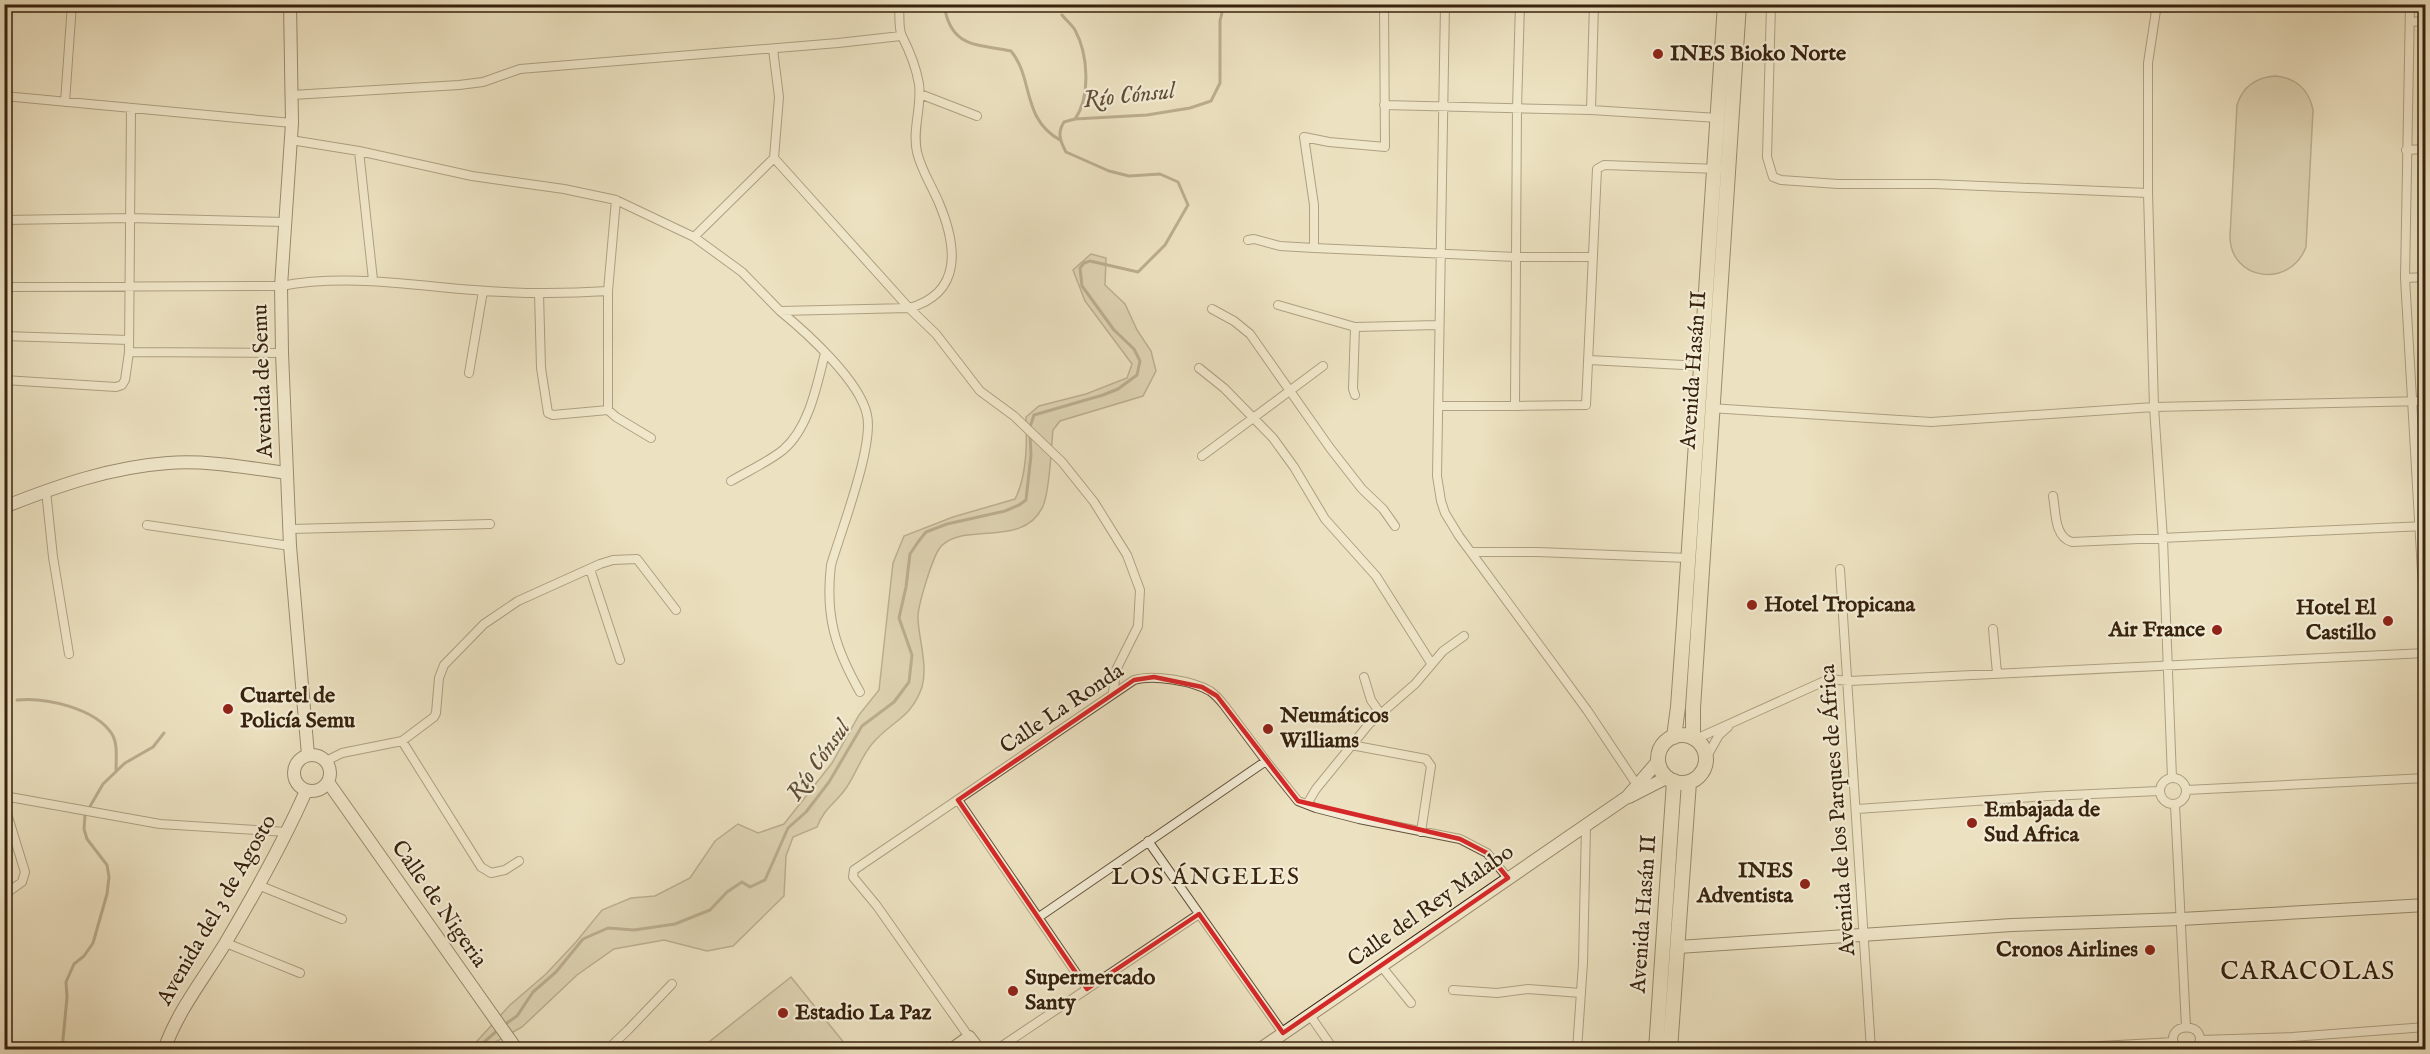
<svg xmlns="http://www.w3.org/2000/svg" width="2430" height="1054" viewBox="0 0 2430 1054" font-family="'IM FELL English',serif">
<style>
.green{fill:#cdc1a2;stroke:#827258;stroke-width:1.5}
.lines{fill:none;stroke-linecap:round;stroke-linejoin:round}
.stream{stroke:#7e6e54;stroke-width:3}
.street-casing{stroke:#64523a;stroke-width:10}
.secondary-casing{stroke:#37220d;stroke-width:14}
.primary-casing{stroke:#37220d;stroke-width:16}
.street{stroke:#f3ecd6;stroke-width:8}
.secondary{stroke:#f3ecd6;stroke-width:12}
.primary{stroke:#ece1c0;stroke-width:14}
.marked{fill:none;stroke:#d62828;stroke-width:4.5;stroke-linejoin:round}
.poi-dot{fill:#8f2418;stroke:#f3ecd6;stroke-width:2}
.labels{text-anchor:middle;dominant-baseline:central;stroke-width:4.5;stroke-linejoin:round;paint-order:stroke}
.poi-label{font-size:22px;font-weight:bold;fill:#37220d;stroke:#f3ecd6;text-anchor:start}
.street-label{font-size:22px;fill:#37220d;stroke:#f3ecd6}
.water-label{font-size:24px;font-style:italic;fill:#614e36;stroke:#f3ecd6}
.neighbourhood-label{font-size:24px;letter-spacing:1.5px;fill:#37220d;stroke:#f3ecd6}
.quarter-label{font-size:26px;letter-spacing:1.5px;fill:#37220d;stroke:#f3ecd6}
</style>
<rect width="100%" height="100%" fill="#ece1c0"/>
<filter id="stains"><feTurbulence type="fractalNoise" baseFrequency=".00333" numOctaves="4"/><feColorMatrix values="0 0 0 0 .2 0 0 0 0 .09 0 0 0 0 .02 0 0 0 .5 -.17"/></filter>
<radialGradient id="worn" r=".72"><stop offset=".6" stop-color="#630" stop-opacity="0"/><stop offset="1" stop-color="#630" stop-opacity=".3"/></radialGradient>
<!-- green -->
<path class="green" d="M 2276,76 C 2296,78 2309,90 2313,110 L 2306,247 C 2290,289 2230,281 2230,236 L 2237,105 C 2243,86 2257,77 2276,76 Z
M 1091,254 L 1106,258 L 1105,285 L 1125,304 L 1137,330 L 1151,351 L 1156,371 L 1143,396 L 1060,421 L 1053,430 C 1051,448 1050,491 1043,506 C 1024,550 958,520 939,549 C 932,560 917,607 918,619 C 919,640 928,666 922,687 C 911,719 891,721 872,744 C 860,758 855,777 844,791 C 833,805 824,809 817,827 L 793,837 L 786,856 L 784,896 L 733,946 L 707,951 L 664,940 L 614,949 L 577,975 L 522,1027 L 492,1044 L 489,1049 L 469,1050 L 510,1005 L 546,974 L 576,942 L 602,910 L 631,898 L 655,896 L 690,878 L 715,841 L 738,824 L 758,833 L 784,824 L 832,763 L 859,715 L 879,690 L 893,563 L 904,536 L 953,517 L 1015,499 C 1027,476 1027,443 1026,417 L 1039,406 L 1086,394 L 1127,378 L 1132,364 L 1085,301 L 1073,270 Z
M 791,977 L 849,1049 L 700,1049 Z"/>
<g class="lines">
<!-- stream -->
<path class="stream" d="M 944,4 C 950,48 977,44 1011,51 C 1034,79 1021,118 1060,140
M 1062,15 C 1066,20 1072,25 1075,30 C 1088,54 1091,96 1075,119
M 1030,427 L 1034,415 L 1103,395 L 1118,389 L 1137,375 L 1140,361 L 1134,349 L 1114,330 L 1082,286 L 1080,268 L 1084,263 L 1090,261 L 1138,272 L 1165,245 L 1188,205 L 1178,182 L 1160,174 L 1129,176 L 1109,171 L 1066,152 C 1060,141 1057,133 1064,122 L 1075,119 L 1147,115 L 1190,108 L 1211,101 L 1220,83 L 1220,21 L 1224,4
M 17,700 C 45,697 95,708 112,734 C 118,744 116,759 116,771
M 504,1025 L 517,1016 L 533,992 L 556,972 L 583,939 L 608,928 L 634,930 L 675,924 L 710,910 L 727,892 L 742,882 L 750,887 L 765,880 L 788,828 L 806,812 L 829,782 L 862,726 L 894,702 L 909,682 L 912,655 L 899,618 L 906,587 L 910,554 L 918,542 L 926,532 L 947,524 L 1005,511 L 1019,505 L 1026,500 L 1031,455 L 1030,434
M 62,1050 L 67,997 L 66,982 L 74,964 L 84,956 L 93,943 L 107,894 L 109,877 L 107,865 L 87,839 L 84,829 L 85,815 L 103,784 L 125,763 L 153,747 L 164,733
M 475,1050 L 499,1029"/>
<defs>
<path id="street" d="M 1445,4 L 1437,476 L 1441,501 L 1445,513 L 1459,536 L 1587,710 L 1637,785
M 1771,4 L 1767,157 L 1773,177 L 1781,180 L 1838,184 L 1935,184 L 2148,193
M 2157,4 L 2148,63 L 2148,193 L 2154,407 L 2163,539 L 2172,778
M 2410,4 L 2405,278 L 2426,641
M 2157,8 L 2260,4
M 2410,22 L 2426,21
M 920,94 L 977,116
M 292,95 L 459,85 L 483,82 L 520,69 L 838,43 L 901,36
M 4,96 L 292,123
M 65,102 L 72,4
M 1384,105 L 1591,110 L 1718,118
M 1591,110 L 1594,4
M 291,140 L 359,151 L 472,176 L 564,189 L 616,200 L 694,237 L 742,272 L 780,311 L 909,308 C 963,293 957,246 939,203 C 932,186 921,170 917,152 C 912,129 922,107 919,84 C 916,66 910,52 902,36 C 898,29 900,13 899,4
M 2406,150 L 2426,149
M 359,151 L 373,280
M 774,158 L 909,308 L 936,334 L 980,391 L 1014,416 L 1062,462 L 1094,502 L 1127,555 L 1140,590 L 1138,626 L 1117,668 L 1113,692
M 616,200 L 608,291 L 608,410 L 616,417 L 651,438
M 4,220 L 129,218 L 286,222
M 694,237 L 774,158 L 779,97 L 773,49
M 1248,240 L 1254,239 L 1280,246 L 1314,248 L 1516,257 L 1593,257
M 1314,248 L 1314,205 L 1304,137 L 1329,142 L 1385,147 L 1384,4
M 2405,278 L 2426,277
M 4,287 L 281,286 C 345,274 410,285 474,290 C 519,294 563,294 608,291
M 539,293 L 541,368 L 548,413 L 553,415 L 608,410
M 1278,305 L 1355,327 L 1438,325
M 1212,309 L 1234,321 L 1250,334 L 1330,448 L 1362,489 L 1383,509 L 1395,526
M 780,311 C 807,333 860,381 867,415 C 874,446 841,531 831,565 C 825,616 835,648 860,692
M 1355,327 L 1353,389 L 1355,395
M 4,336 L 129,340
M 129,352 L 282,353
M 1589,360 L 1702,366
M 1199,368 L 1224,388 L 1273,438 L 1294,467 L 1325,519 L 1376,576 L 1431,663
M 469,373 L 483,291
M 4,380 L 116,387 L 122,385 L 125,380 L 129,352 L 131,109
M 1438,406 L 1515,406 L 1517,108 L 1520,4
M 1515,406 L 1586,405 L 1597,169 L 1604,165 L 1719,169
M 1710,408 L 1931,422 L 2154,407 L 2426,401
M 1202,456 L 1323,366
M 731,481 C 748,471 768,462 783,450 C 809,428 817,385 825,353
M 46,491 L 53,557 L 69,654
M 2053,496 C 2056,512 2054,537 2072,542 L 2425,526
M 147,525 L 290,546
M 290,529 L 490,524
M 1474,552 L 1538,552 L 1688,558
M 590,569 L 620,660
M 1840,569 L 1871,1050
M 1993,629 L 1997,673
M 1364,677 L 1371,700 L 1380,713
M 1696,739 L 1829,679 L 1849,681 L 2426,653
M 402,741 L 481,867 L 491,873 L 505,870 L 519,861
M 1351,745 L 1426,759 L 1431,766 L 1421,832
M 1706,758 L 1719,735 L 1728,727
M 326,761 L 342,753 L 402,741 L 434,717 L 436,713 L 439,678 L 444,665 L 484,624 L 518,601 L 600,564 L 613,560 L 637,559 L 676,610
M2160 791a13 13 0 1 1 26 0a13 13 0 1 1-26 0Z
M 2186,790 L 2426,778
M 4,796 L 160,824 L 287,832
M 958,800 L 1087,989
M 4,804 L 25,872 L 22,882 L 4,895
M 1307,804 L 1316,789 L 1369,724 L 1415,684 L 1443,651 L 1464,636
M 2175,805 L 2186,1027
M 1857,809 L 2048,796 L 2159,791
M 1148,841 L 1283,1033
M 258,885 L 342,919
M 1039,917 L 1266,761
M 226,943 L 300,973
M 1382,967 L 1411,1003
M 1453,990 L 1497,993 L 1528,989 L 1581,993
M 1309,1014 L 1334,1050
M 969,1037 L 877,906 L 853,877 L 854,870 L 1134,680 C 1153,674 1193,681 1210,691 C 1216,695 1220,700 1224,705 L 1266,761 L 1298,801 L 1316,808 L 1359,819 L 1460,839 L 1487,853 L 1508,878
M 2200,1040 L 2292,1037 L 2426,1027
M 607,1050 L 628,1030 L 672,984
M 996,1050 L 1199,914
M 1577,1050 L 1583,963 L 1586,826
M 2028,1050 L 2173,1042
M 2177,1050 C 2158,1020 2215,1020 2196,1050"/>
<path id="secondary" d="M 290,4 L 292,123 L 281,286 L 282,353 L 290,546 L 308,755
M 4,507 C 57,486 111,467 168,463 C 208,460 248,468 287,473
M294 773a18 18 0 1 1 36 0a18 18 0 1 1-36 0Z
M 328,782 L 517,1050
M 1629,797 L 1668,777
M 1678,947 L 2012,925 L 2181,919 L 2426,905
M 164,1050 C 178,1010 205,977 226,942 C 255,893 283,843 306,791
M 951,1050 L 969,1037 L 979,1050
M 1259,1050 L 1627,797 L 1659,760"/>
<path id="primary" d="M1658 759a24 24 0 1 1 48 0a24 24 0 1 1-48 0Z
M 1674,737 L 1678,707 C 1695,473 1710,239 1725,4
M 1693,738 L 1693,708 L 1739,4
M 1656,1050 L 1674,781
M 1670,1050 L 1689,782"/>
</defs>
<!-- street casing -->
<use href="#street" class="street-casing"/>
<!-- secondary casing -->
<use href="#secondary" class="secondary-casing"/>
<!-- primary casing -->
<use href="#primary" class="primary-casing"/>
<!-- street -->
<use href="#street" class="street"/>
<!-- secondary -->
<use href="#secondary" class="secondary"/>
<!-- primary -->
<use href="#primary" class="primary"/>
</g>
<!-- marked area -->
<path d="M0 0H2430V1054H0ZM 1154,677 L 1202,687 L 1217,696 L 1298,801 L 1460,839 L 1487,853 L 1508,878 L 1283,1033 L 1199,914 L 1087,989 L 958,800 L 1134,680 Z" fill="#ece1c0" fill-opacity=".55" fill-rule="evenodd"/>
<path class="marked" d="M 1154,677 L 1202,687 L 1217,696 L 1298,801 L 1460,839 L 1487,853 L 1508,878 L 1283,1033 L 1199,914 L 1087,989 L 958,800 L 1134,680 Z"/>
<!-- markers -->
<g class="poi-dot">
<circle cx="1658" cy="54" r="6"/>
<circle cx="1752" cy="605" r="6"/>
<circle cx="2388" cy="621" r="6"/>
<circle cx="2217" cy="630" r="6"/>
<circle cx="228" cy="709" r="6"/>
<circle cx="1268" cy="729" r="6"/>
<circle cx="1972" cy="823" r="6"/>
<circle cx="1805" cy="884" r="6"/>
<circle cx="2150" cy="950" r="6"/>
<circle cx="1013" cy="991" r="6"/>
<circle cx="783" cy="1013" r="6"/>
</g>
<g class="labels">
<!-- poi labels -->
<g class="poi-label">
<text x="1670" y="54">INES Bioko Norte</text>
<text x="1764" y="605">Hotel Tropicana</text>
<text x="2376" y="608" text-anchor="end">Hotel El<tspan x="2376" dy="25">Castillo</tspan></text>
<text x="2205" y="630" text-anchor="end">Air France</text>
<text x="240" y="696">Cuartel de<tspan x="240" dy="25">Policía Semu</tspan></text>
<text x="1280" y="716">Neumáticos<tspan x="1280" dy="25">Williams</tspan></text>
<text x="1984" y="810">Embajada de<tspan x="1984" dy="25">Sud Africa</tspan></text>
<text x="1793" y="871" text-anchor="end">INES<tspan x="1793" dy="25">Adventista</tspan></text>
<text x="2138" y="950" text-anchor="end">Cronos Airlines</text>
<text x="1025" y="978">Supermercado<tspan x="1025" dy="25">Santy</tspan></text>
<text x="795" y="1013">Estadio La Paz</text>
</g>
<!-- street labels -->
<g class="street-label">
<text transform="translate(1694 370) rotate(-86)">Avenida Hasán II</text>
<text transform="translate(263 381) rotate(-92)">Avenida de Semu</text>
<text transform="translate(1062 709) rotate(-34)">Calle La Ronda</text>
<text transform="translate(1838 810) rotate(-94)">Avenida de los Parques de África</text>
<text transform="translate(439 904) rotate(55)">Calle de Nigeria</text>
<text transform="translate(1431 906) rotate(-35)">Calle del Rey Malabo</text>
<text transform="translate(217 910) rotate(-60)">Avenida del 3 de Agosto</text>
<text transform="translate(1644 914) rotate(-86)">Avenida Hasán II</text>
</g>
<!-- water labels -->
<g class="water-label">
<text transform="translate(1129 96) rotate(-6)">Río Cónsul</text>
<text transform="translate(819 761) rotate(-55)">Río Cónsul</text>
</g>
<!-- neighbourhood labels -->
<g class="neighbourhood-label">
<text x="1206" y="877">LOS ÁNGELES</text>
</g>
<!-- quarter labels -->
<g class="quarter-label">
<text x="2308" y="971">CARACOLAS</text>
</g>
</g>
<!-- margin -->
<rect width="2430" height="1054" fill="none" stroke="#ece1c0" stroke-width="24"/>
<rect x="6" y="6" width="2418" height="1042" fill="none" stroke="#37220d" stroke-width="3"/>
<rect x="12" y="12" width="2406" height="1030" fill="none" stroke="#37220d" stroke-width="1.5"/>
<rect width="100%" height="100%" filter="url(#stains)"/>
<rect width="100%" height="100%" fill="url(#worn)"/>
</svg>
